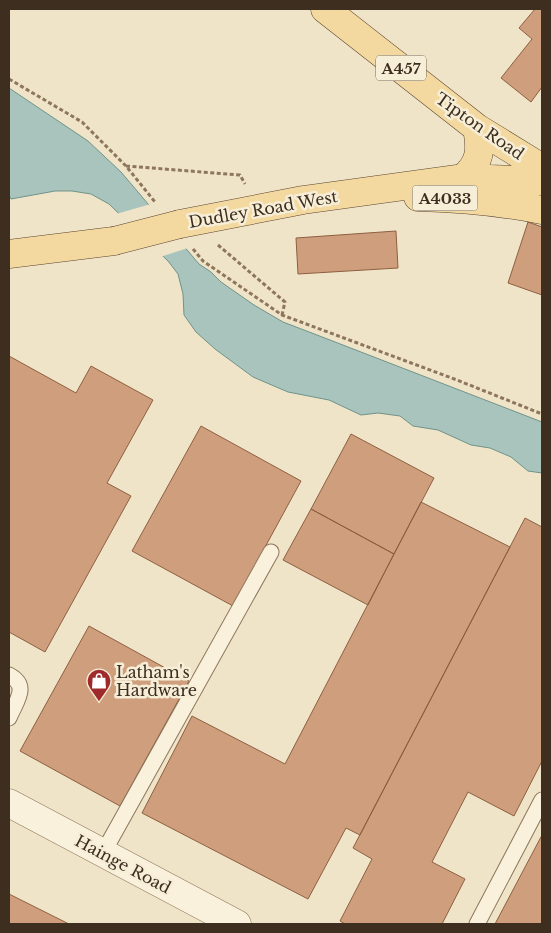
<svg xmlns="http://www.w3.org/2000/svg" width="551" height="933" viewBox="0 0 551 933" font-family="'Libre Baskerville',serif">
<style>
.water{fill:#a9c4bc;stroke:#6f938a}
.pier{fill:#f0e4c8}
.building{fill:#cf9f7d;stroke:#8d5f41}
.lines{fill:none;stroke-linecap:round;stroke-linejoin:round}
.service-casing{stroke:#8d765c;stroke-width:17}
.minor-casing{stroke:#8d765c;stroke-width:29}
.primary-casing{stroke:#5b4430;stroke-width:29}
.path{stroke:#8d765c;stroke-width:3;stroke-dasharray:4 2.5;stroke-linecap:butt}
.service{stroke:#faf1dc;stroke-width:15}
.minor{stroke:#faf1dc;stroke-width:28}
.primary{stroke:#f3d9a0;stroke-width:28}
.primary-bridge-casing{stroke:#5b4430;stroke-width:29;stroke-linecap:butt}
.primary-bridge{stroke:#f3d9a0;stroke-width:28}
.labels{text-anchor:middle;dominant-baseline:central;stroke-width:5;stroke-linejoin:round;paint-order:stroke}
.shield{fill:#f7eed8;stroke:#756857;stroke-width:1}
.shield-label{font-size:15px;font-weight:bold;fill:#3d2e20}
.street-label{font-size:16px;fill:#3d2e20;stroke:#f7eed8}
.poi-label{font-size:16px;fill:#3d2e20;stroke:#f7eed8;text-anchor:start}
</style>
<rect width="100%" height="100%" fill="#f0e4c8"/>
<!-- water -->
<path class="water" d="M 9,88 L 88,141 L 121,172 L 199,264 L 211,272 L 221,282 L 254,305 L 283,322 L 317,335 L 542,422 L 542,473 L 528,471 L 511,457 L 490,448 L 471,445 L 438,430 L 413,426 L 400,416 L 378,413 L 361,415 L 329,400 L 288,392 L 253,377 L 215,349 L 196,332 L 184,315 L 183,294 L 178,274 L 168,261 L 109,204 L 91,194 L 72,191 L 55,191 L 11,199 L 9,195 Z"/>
<!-- pier -->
<path class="pier" d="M 151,204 L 188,248 L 160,257 L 116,214 Z"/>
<!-- building -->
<path class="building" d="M 535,9 L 542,9 L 542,87 L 531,102 L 501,78 L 532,39 L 519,28 Z
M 528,222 L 542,227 L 542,295 L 508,283 Z
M 396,231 L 398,268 L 298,274 L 296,238 Z
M 9,356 L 76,393 L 91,366 L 153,400 L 107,483 L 131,496 L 45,652 L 9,632 Z
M 201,426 L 301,481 L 233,606 L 132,551 Z
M 351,434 L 434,478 L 394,554 L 311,509 Z
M 421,502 L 510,547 L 360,835 L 346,828 L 308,899 L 142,813 L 192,716 L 285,764 Z
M 311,509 L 394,554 L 368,605 L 283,560 Z
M 525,518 L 542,527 L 542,761 L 514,816 L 468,792 L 432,862 L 465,879 L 442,924 L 345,924 L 340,921 L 372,859 L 353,848 Z
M 89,626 L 189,681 L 120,806 L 20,751 Z
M 542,835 L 542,924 L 495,924 Z
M 9,894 L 69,924 L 9,924 Z"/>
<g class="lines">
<defs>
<path id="service" d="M 9,675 C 30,686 16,701 9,718
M 103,853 L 271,552
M 477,924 L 542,800"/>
<path id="minor" d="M 9,803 L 237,924"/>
<path id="primary" d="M 325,9 L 477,128 L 542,168
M 463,178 C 481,163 481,149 477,128
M 418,197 C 459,198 502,202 542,210
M 180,224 L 303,200 L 463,178 L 542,181
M 9,254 L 114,241"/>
</defs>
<!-- service casing -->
<use href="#service" class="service-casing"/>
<!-- minor casing -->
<use href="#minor" class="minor-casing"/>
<!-- primary casing -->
<use href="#primary" class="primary-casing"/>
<!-- path -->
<path class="path" d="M 9,79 L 82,122 L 126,166 L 155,202
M 126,166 L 240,175 L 245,184
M 218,245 L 285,302 L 282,315
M 193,249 L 203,261 L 282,315 L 457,380 L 542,414"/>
<!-- service -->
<use href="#service" class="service"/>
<!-- minor -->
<use href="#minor" class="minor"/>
<!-- primary -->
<use href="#primary" class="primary"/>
<defs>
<path id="primary-bridge" d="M 114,241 L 180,224"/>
</defs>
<!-- primary-bridge casing -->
<use href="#primary-bridge" class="primary-bridge-casing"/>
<!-- primary-bridge -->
<use href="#primary-bridge" class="primary-bridge"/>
</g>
<!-- icons -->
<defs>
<symbol id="shop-pin" viewBox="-11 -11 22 30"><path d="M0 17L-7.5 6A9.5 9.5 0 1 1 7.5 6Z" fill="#9e2a2b" stroke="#f7eed8"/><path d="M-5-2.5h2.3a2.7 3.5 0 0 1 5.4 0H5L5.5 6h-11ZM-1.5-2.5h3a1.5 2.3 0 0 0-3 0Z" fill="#fff"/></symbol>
</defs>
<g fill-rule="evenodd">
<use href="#shop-pin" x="85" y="667" width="28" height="38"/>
</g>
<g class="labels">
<!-- shield labels -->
<g class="shield">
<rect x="376" y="55.5" width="50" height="25" rx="4"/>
<rect x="412.5" y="185.5" width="65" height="25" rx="4"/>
</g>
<g class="shield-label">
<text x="401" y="68">A457</text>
<text x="445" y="198">A4033</text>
</g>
<!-- street labels -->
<g class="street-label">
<text transform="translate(480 126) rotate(35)">Tipton Road</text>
<text transform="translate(263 209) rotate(-10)">Dudley Road West</text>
<text transform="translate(123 864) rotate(28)">Hainge Road</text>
</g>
<!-- poi labels -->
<g class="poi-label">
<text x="116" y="672">Latham's<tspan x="116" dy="18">Hardware</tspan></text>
</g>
</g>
<!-- border -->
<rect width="551" height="933" fill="none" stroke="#3d2e20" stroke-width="20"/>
</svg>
